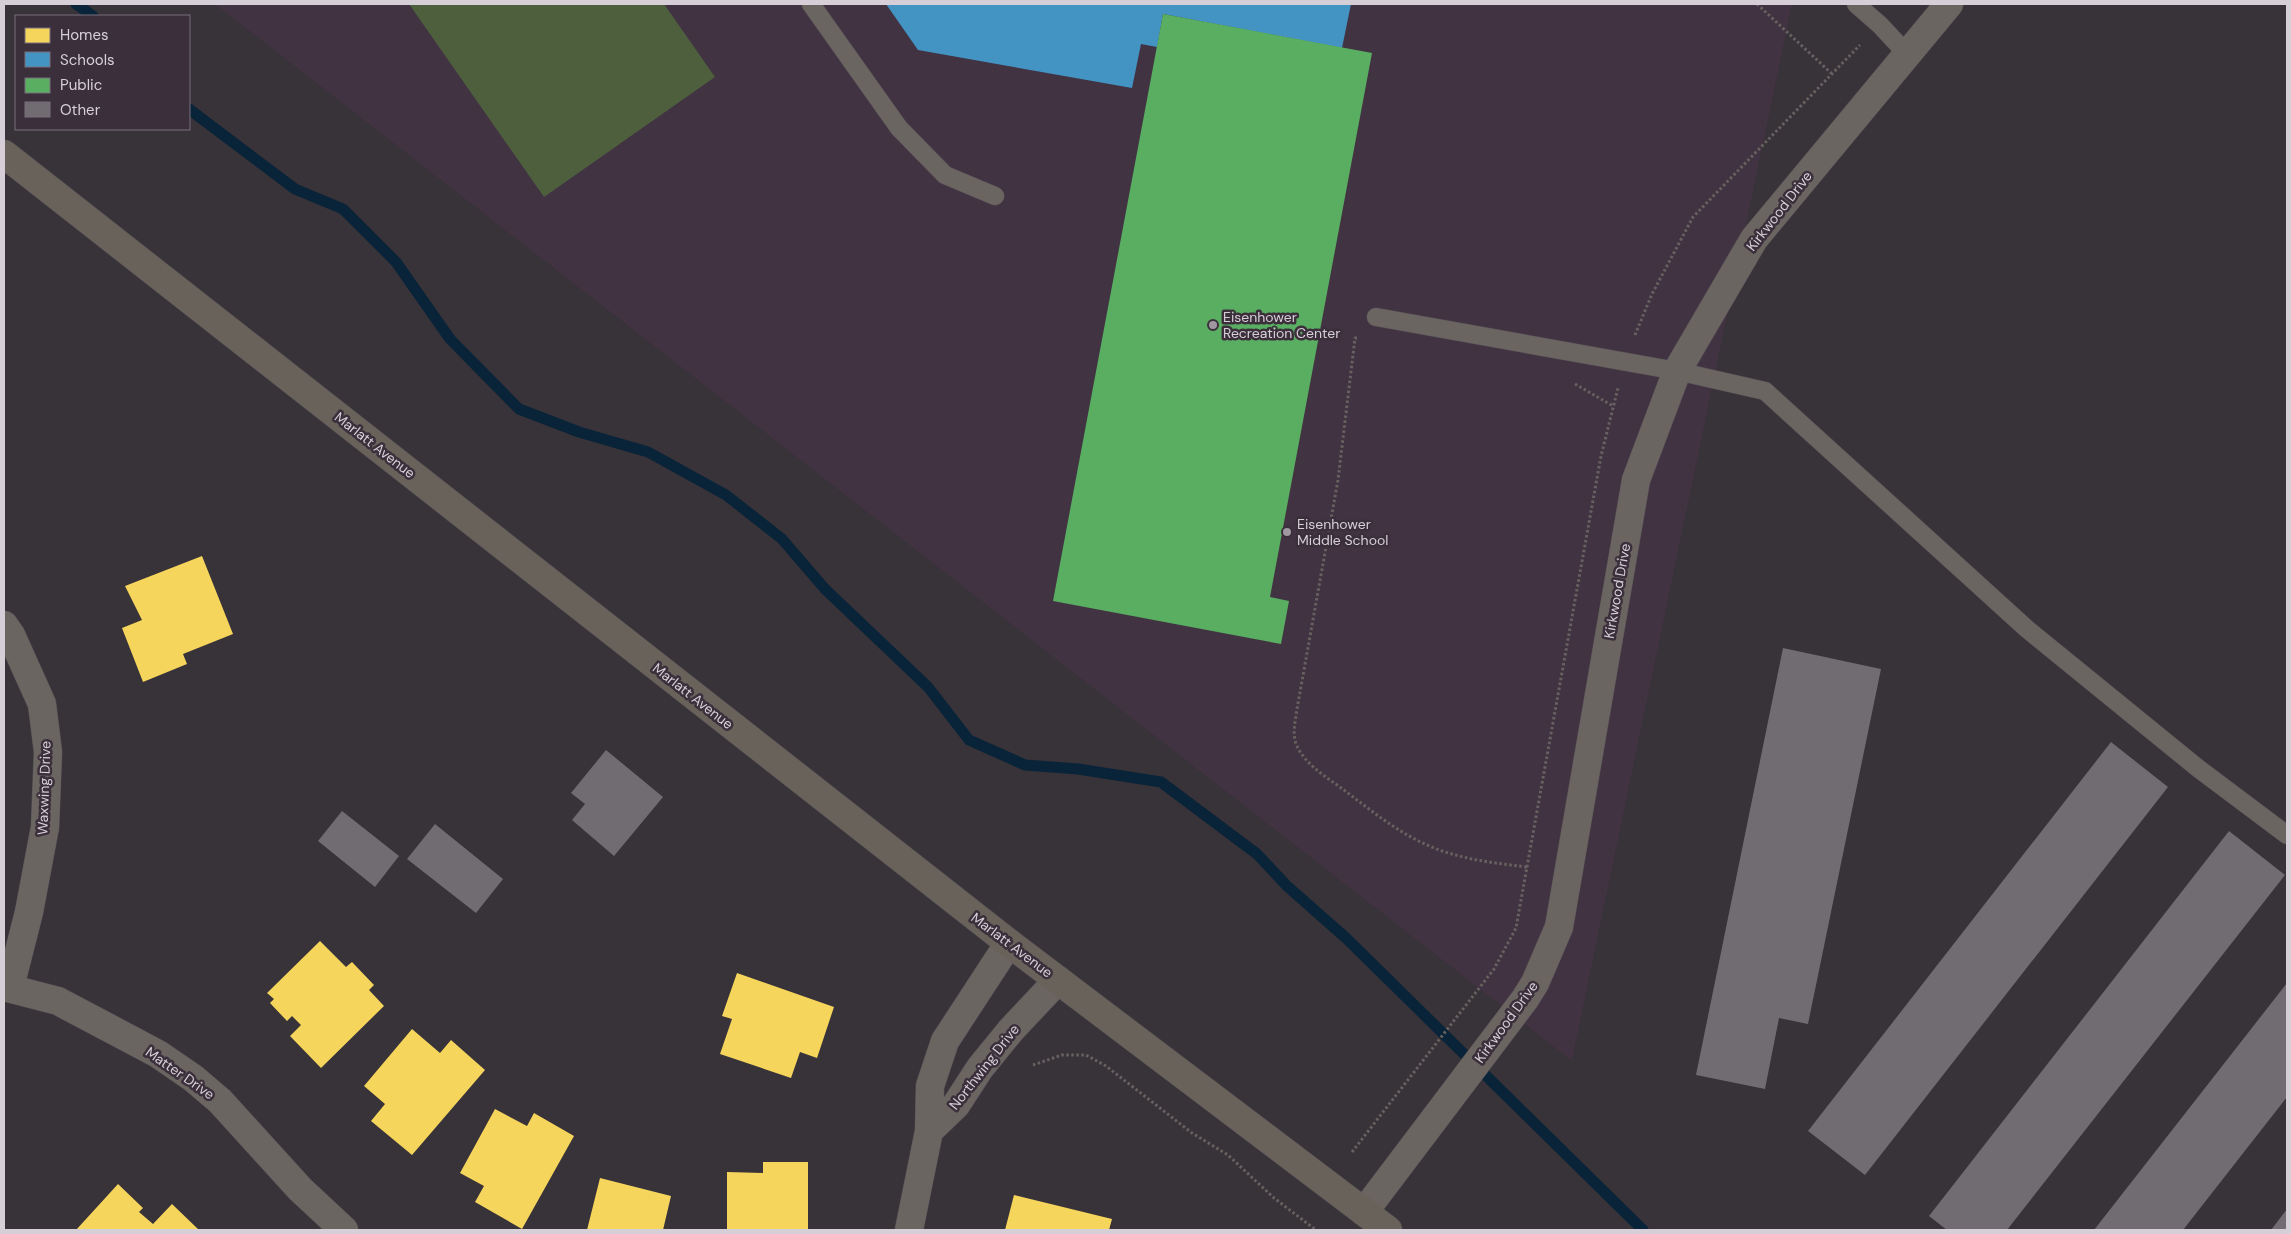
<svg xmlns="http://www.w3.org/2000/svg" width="2291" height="1234" viewBox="0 0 2291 1234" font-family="'DM Sans',sans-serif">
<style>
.built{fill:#423343}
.green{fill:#4d5f3d}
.homes{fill:#f6d55c}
.schools{fill:#4393c3}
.public{fill:#5aae61}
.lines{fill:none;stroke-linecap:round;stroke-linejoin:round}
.stream{stroke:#092438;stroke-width:11}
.building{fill:#716c72}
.lane-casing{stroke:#544f55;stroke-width:19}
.street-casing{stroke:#544f55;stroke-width:29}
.secondary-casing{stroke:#544f55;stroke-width:29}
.path{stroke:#67625f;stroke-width:3;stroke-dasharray:2.5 2.5;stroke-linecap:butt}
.lane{stroke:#6a6560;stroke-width:18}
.street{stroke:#6a6560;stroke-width:28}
.secondary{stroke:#68625a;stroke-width:28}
.poi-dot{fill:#9f98a0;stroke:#3b2f3c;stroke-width:2}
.labels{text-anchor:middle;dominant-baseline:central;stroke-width:5;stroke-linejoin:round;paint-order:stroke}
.street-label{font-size:14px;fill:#d7cfd7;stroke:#3b2f3c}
.poi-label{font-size:14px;fill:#d7cfd7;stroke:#3b2f3c;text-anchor:start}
</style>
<rect width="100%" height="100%" fill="#383239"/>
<!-- built -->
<path class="built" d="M 215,4 L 1792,4 L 1572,1060 L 1571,1060 Z"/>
<!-- green -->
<path class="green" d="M 409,4 L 664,4 L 715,77 L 544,197 Z"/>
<!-- homes -->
<path class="homes" d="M 202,556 L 233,634 L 183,654 L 187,664 L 143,682 L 122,628 L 142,620 L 125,586 Z
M 320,941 L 346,967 L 352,962 L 374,985 L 369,990 L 384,1006 L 321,1068 L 290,1036 L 301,1025 L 292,1016 L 287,1021 L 270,1003 L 274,999 L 267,993 Z
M 737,973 L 834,1007 L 817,1058 L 800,1052 L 791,1078 L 720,1054 L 732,1019 L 722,1016 Z
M 412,1029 L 440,1053 L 451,1040 L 485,1070 L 412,1155 L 371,1121 L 385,1104 L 364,1086 Z
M 495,1109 L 527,1126 L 534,1113 L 574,1136 L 522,1229 L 475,1202 L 484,1186 L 460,1173 Z
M 763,1162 L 808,1162 L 808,1230 L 727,1230 L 727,1172 L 763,1173 Z
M 600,1178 L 671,1196 L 663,1230 L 587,1230 Z
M 118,1184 L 143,1208 L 139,1212 L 153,1224 L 172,1204 L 199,1230 L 76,1230 Z
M 1014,1195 L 1112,1219 L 1109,1230 L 1005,1230 Z"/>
<!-- schools -->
<path class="schools" d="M 886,4 L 1351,4 L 1342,48 L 1163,14 L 1157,47 L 1141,44 L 1132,88 L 918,50 Z"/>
<!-- public -->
<path class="public" d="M 1163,14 L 1372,53 L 1270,597 L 1289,601 L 1281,644 L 1053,601 Z"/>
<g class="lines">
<!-- stream -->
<path class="stream" d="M 76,4 L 93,16
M 189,109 L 295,189 L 343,209 L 396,262 L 450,339 L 519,409 L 579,432 L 648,452 L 726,495 L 782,539 L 825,589 L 928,687 L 969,740 L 1025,765 L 1078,769 L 1161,782 L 1257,854 L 1287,886 L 1346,938 L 1643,1230"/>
</g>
<!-- building -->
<path class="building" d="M 1783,648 L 1881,669 L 1808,1024 L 1779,1018 L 1765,1089 L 1696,1075 Z
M 2111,742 L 2168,787 L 1865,1175 L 1808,1131 Z
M 606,750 L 663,797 L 614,856 L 572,820 L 585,804 L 571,793 Z
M 342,811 L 399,856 L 375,887 L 318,841 Z
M 435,824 L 503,879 L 476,913 L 407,859 Z
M 2229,831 L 2285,875 L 2007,1230 L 1947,1230 L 1929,1216 Z
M 2287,983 L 2287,1097 L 2183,1230 L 2094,1230 Z
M 2287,1209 L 2287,1230 L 2271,1230 Z"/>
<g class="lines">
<defs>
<path id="lane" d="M 811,4 L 899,128 L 945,175 L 995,196
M 1856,4 L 1880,25 L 1907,54
M 1376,317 L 1677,371 L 1765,391 L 2027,629 L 2199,769 L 2287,835"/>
<path id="street" d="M 4,625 L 11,635 L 42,704 L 48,752 L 45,827 L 29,912 L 10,987
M 4,987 L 58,1001 L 158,1054 L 193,1078 L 220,1101 L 300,1189 L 344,1230
M 929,1131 L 956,1105 L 980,1068 L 1011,1030 L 1058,980
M 1364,1212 L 1525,999 L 1535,983 L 1559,927 L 1636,480 L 1677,371 L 1754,239 L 1949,4
M 909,1230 L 929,1131 L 930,1086 L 945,1041 L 1009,943"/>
<path id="secondary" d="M 4,154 L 1009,943 L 1388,1230"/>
</defs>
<!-- lane casing -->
<use href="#lane" class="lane-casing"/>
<!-- street casing -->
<use href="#street" class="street-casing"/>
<!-- secondary casing -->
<use href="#secondary" class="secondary-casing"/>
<!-- path -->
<path class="path" d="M 1757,4 L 1831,73
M 1635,335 L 1652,294 L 1693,217 L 1860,45
M 1357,338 L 1355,338 L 1338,480 L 1297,709 C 1295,723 1291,737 1299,750 C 1309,767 1329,779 1344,790 C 1378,816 1411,843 1452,854 C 1476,861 1502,864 1527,867
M 1575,384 L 1613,406
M 1033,1065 L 1062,1055 L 1086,1055 L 1106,1066 L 1192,1133 L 1228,1155 L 1274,1198 L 1316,1230
M 1352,1152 L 1494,969 L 1516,928 L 1601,456 L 1618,388"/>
<!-- lane -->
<use href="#lane" class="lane"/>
<!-- street -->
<use href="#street" class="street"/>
<!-- secondary -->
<use href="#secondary" class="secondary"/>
</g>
<!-- markers -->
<g class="poi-dot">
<circle cx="1213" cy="325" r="5"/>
<circle cx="1287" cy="532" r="5"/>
</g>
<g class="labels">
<!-- street labels -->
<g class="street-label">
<text transform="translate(1779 211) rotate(-52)">Kirkwood Drive</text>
<text transform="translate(375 445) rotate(38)">Marlatt Avenue</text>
<text transform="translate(1617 591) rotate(-80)">Kirkwood Drive</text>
<text transform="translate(693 696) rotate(38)">Marlatt Avenue</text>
<text transform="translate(44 788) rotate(-88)">Waxwing Drive</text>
<text transform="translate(1012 945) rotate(37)">Marlatt Avenue</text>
<text transform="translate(1506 1022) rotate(-54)">Kirkwood Drive</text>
<text transform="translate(984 1067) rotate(-52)">Northwing Drive</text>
<text transform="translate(180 1073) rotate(35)">Matter Drive</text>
</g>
<!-- poi labels -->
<g class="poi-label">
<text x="1223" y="317">Eisenhower<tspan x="1223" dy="16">Recreation Center</tspan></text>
<text x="1297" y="524">Eisenhower<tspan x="1297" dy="16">Middle School</tspan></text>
</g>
</g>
<!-- border -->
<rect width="2291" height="1234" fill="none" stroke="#d7cfd7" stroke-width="10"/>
<!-- legend -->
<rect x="15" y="15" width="175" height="115" fill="#3b2f3c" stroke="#796f7a"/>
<rect x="25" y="28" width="25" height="15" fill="#f6d55c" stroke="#796f7a"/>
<text x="60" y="40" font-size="15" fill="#d7cfd7">Homes</text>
<rect x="25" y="52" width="25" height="15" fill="#4393c3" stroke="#796f7a"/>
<text x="60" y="65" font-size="15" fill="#d7cfd7">Schools</text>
<rect x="25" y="78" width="25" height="15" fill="#5aae61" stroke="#796f7a"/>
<text x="60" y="90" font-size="15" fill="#d7cfd7">Public</text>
<rect x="25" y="102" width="25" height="15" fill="#716c72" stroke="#796f7a"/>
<text x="60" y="115" font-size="15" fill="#d7cfd7">Other</text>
</svg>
